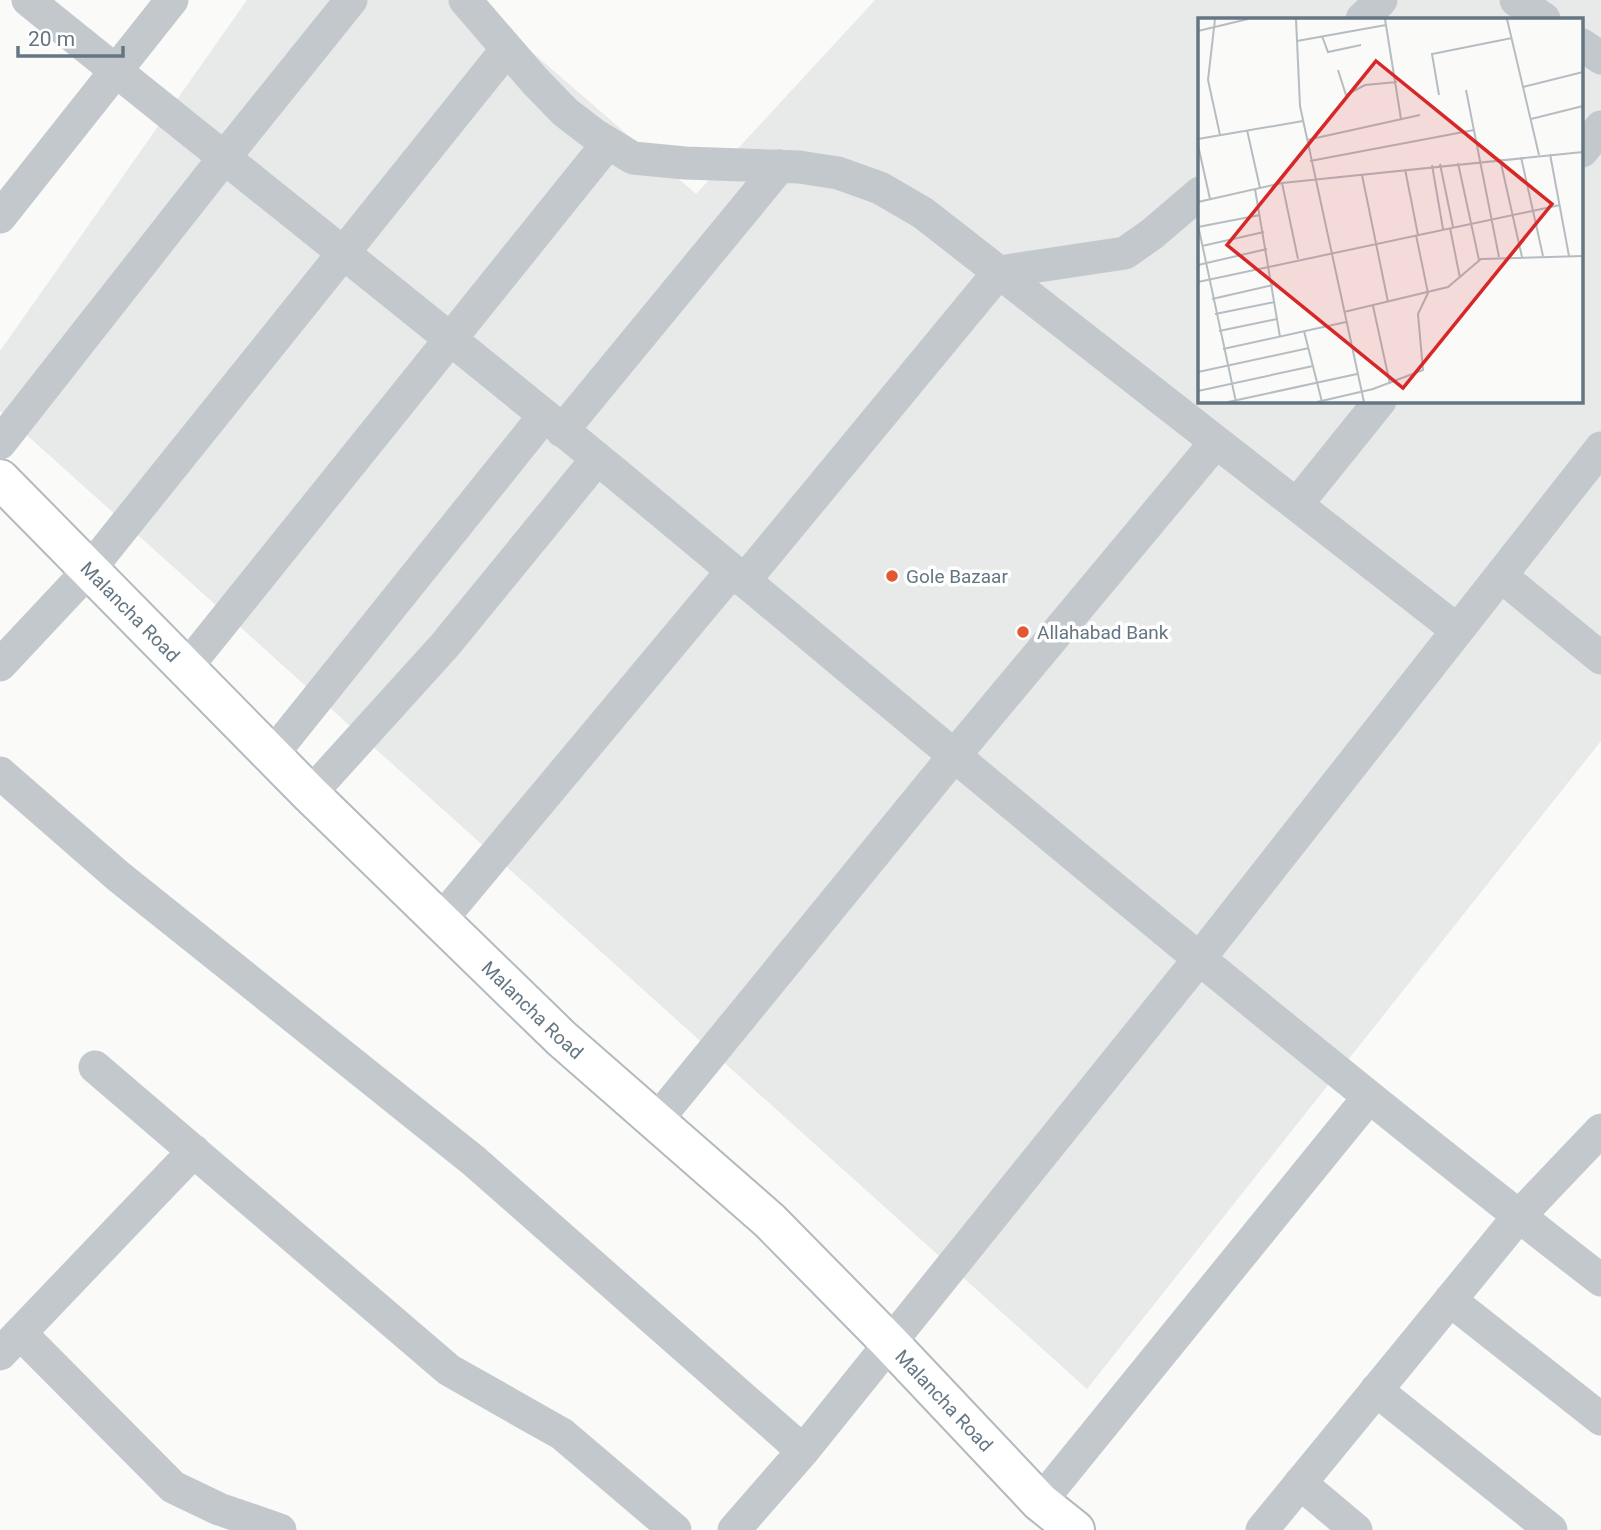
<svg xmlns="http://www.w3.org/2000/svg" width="1601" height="1530" viewBox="0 0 1601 1530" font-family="Roboto,sans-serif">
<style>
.built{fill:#e8e9e9;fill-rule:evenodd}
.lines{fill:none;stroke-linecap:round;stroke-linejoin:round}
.secondary-casing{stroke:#b3babf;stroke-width:42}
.minor{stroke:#c3c8cc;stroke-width:33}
.secondary{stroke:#fff;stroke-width:38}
.poi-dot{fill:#e4572e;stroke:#fff;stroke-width:2.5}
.labels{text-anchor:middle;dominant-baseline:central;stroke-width:7;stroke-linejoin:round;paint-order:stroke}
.poi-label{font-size:19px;fill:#657683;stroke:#fff;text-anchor:start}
.street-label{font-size:19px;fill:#657683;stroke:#fff}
.inset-road{fill:none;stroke:#b5bdc2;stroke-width:2}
.view{fill:#d62828;fill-opacity:0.15;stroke:#d62828;stroke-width:3.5}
.inset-edge{fill:none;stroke:#657683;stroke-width:3.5}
</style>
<rect width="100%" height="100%" fill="#fafaf8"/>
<!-- built -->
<path class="built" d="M 247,0 L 472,0 L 696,194 L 875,0 L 1601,0 L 1601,741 L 1087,1389 L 0,411 L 0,351 ZM 1200,19 L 1582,19 L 1582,401 L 1200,401 Z"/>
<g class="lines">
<defs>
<g id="secondary">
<path id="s1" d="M 0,479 L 310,794 L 561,1038 L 770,1221 L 889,1342 L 1040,1502 L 1075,1530"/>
</g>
</defs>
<!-- secondary casing -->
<use href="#secondary" class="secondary-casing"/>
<!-- minor -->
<path class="minor" d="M 28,0 C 223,158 421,313 615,473 C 942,744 1265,1020 1601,1280
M 465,0 L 534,80 L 565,112 L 595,135 L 633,158 L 685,163 L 799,167 L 838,173 L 880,188 L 923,213 L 1457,630
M 1516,0 L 1544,19
M 1362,19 L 1381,0
M 1582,45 L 1601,58
M 1582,151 L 1601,127
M 0,217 L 172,0
M 562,431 L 780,166
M 0,443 L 224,158 L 351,0
M 1297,504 L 1380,401
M 1501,576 L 1601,658
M 744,581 L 999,272 L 1125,253 L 1152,234 L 1200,193
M 0,665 L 89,570 L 507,49
M 186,668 L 608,143
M 271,756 L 544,416
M 0,773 L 118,876 L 474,1161 L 803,1451
M 310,794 L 445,645 L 597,459
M 440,921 L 732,571
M 95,1067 L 449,1370 L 562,1434 L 675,1530
M 656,1121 L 954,756 L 1216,442
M 1450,1300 L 1601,1419
M 20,1333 L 173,1487 L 219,1509 L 280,1530
M 0,1354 L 194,1151
M 1376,1390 L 1551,1530
M 1300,1483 L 1356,1530
M 1040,1502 L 1369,1097
M 734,1530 L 803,1451 L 1199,959 L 1601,448
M 1262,1530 L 1519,1216 L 1601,1130"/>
<!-- secondary -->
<use href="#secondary" class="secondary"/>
</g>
<!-- markers -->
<g class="poi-dot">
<circle cx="892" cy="576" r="7"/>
<circle cx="1023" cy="632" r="7"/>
</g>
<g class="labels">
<!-- poi labels -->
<g class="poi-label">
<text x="906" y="576">Gole Bazaar</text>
<text x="1037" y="632">Allahabad Bank</text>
</g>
<!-- street labels -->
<g class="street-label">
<text stroke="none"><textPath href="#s1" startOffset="186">Malancha Road</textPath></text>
<text stroke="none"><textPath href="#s1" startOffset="752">Malancha Road</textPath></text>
<text stroke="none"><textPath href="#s1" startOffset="1320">Malancha Road</textPath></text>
</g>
</g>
<!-- overview -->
<g transform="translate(1198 18)">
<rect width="385" height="385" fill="#fafaf8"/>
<path class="inset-road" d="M 17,1 L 10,62 L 22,117M 98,1 L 102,88 L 166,384M 187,1 L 203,101M 309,1 L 341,137M 0,13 L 50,1M 124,18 L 130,34 L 163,27M 99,23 L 188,7M 140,52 L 148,77 L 167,67 L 199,64M 325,69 L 385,54M 268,72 L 301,239M 241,77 L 234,36 L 314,20M 333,101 L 385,88M 49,112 L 62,170M 0,121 L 105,103M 109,122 L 222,97M 0,127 L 12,181M 352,136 L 371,238M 323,139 L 345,238M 302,141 L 324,239M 112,143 L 276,112M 260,145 L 281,242M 242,146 L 255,209M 234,147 L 245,211M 207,151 L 220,217M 164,157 L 190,284M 84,165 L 100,241M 57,171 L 82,319M 0,184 L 84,165 L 385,134M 0,207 L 38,384M 0,209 L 62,197M 252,210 L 262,260M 4,228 L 66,214M 0,247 L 69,231M 0,264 L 362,187M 14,281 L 75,267M 175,288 L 192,366M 146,294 L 250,269 L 283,241 L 385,238M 17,296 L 77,284M 21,313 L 79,301M 106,313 L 124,384M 25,331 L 148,304M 0,354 L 111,330M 0,373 L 115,348M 30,384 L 159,356M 119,384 L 175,371 L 225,352 L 220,296 L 230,275 L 218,217"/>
<path class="view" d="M 178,43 L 354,186 L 205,370 L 29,227 Z"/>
<rect width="385" height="385" class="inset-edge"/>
</g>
<!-- scale -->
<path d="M18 46v10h105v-10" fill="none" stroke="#657683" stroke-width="3.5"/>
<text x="28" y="46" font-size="21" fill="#657683" stroke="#ffffff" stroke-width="5" paint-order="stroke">20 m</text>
</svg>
